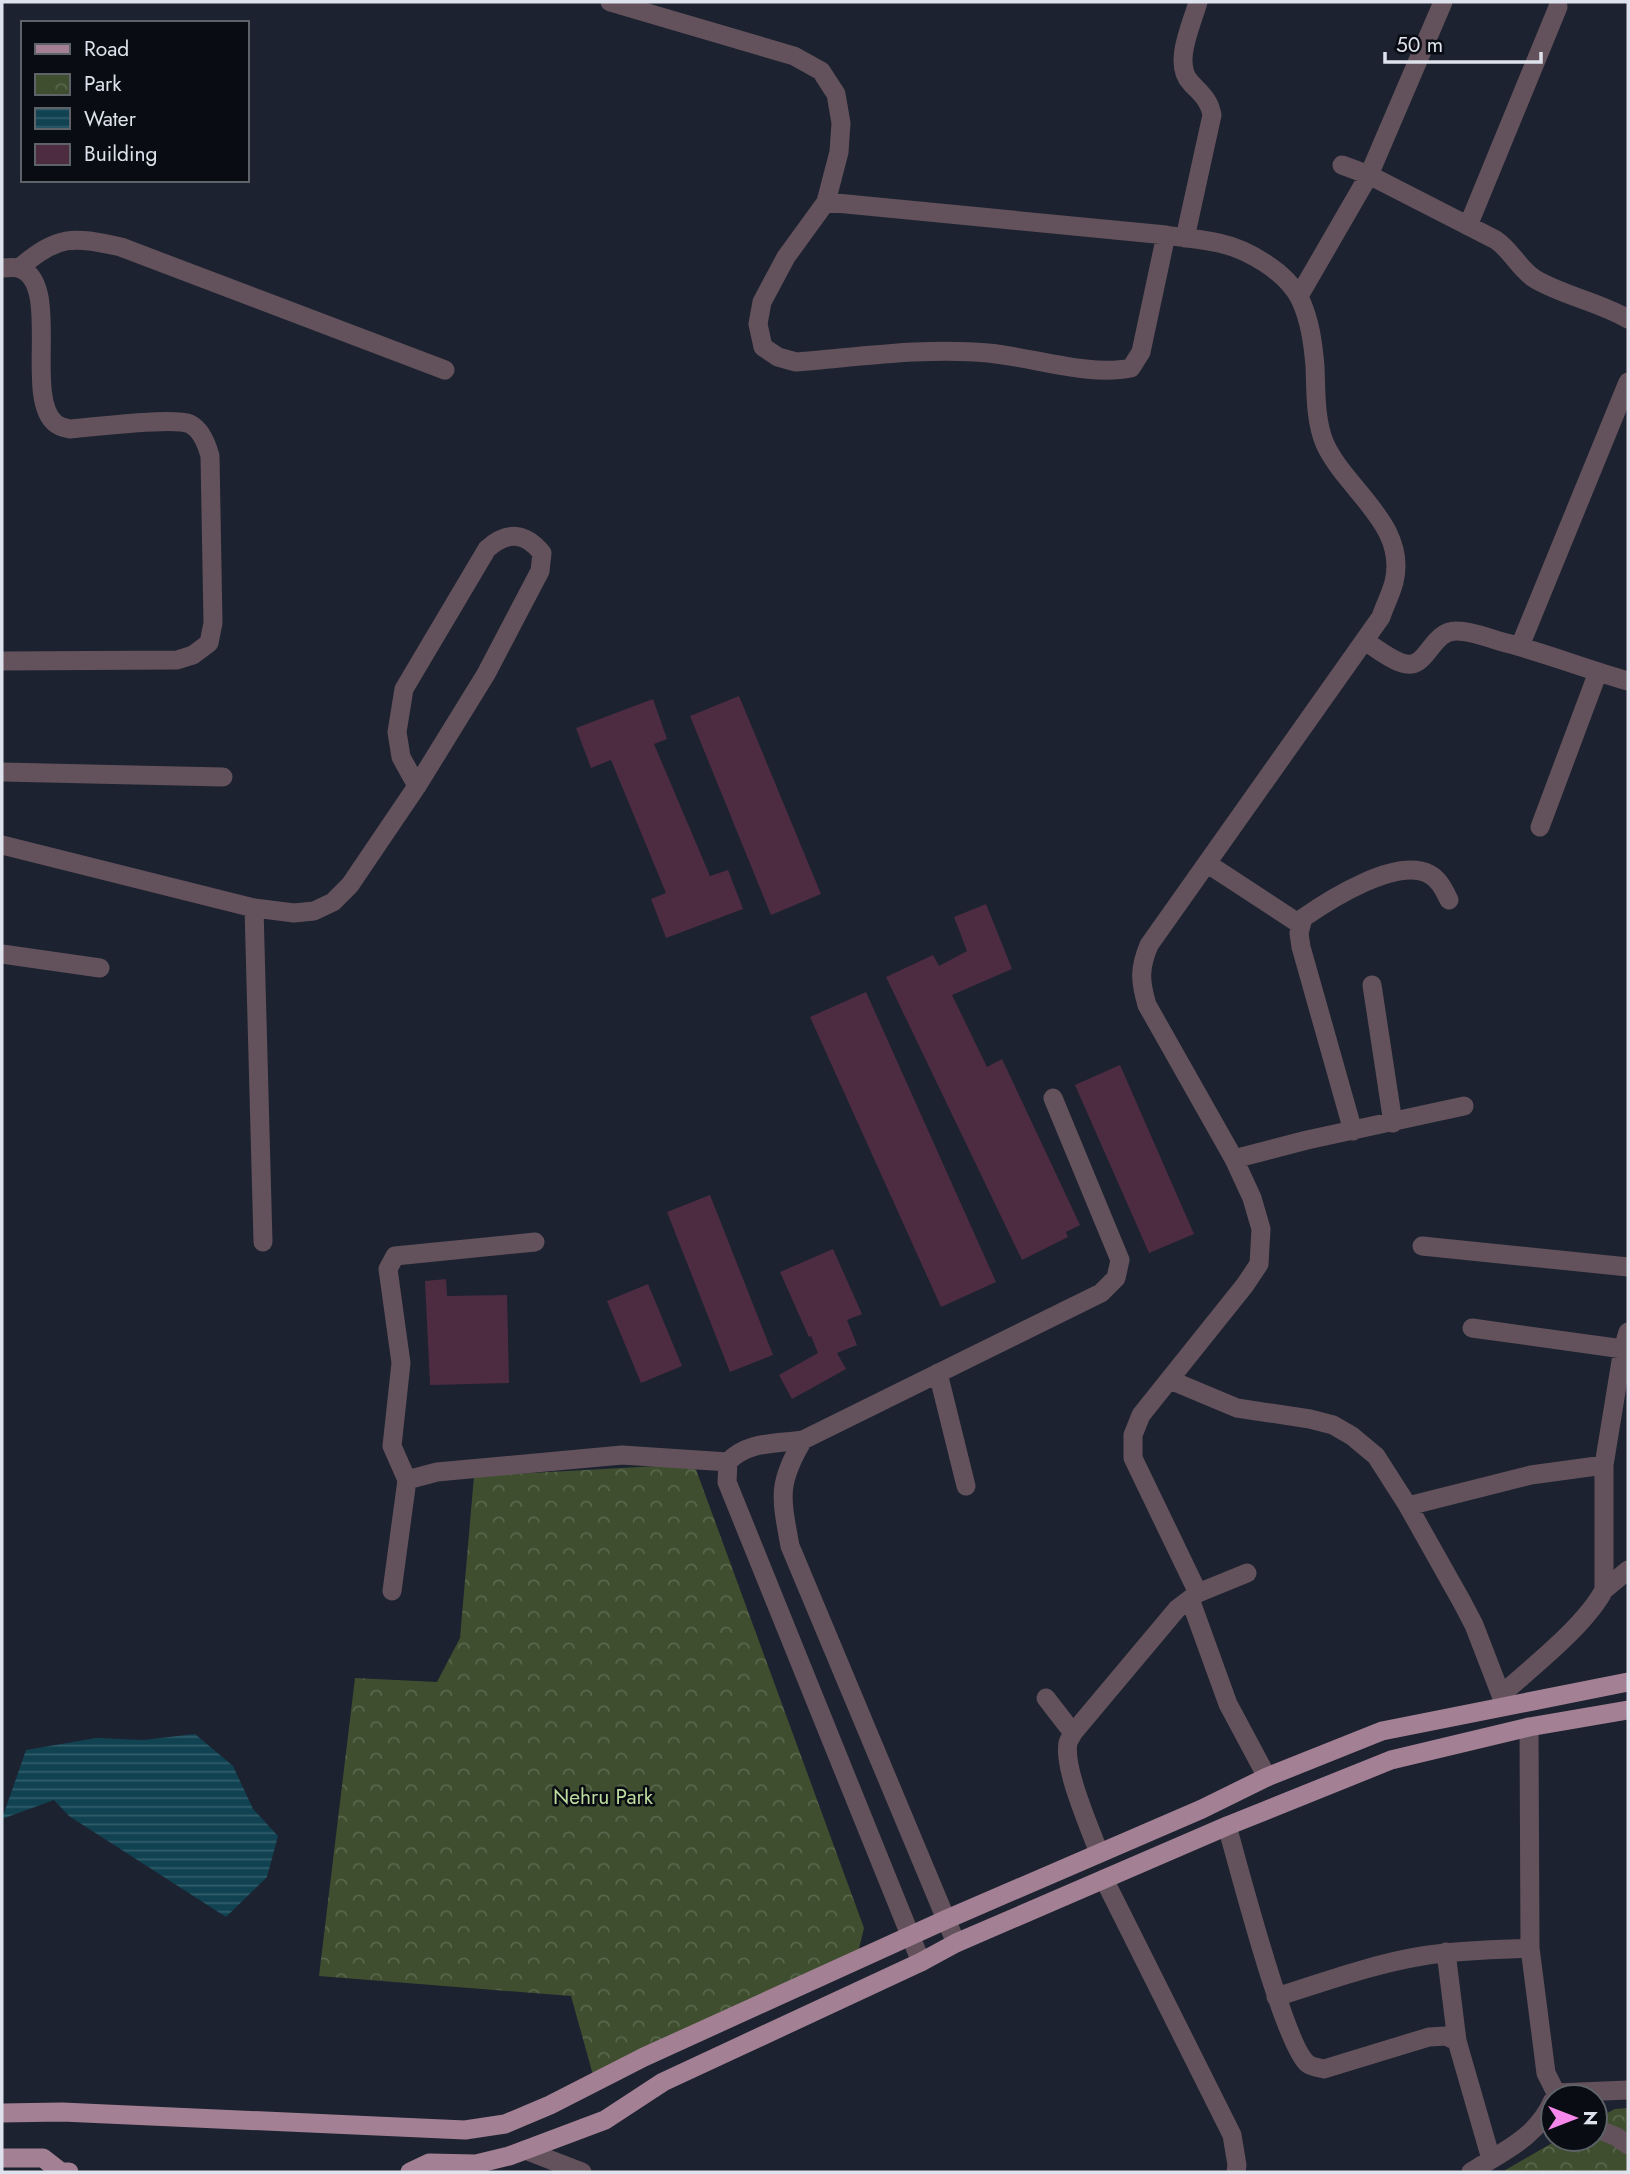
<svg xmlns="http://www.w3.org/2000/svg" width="1630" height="2174" viewBox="0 0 1630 2174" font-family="Jost,sans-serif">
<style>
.park{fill:url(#park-crowns)}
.water{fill:url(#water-rules)}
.building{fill:#4d2c41}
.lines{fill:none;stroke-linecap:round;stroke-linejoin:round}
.minor{stroke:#63525b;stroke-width:19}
.tertiary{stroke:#63525b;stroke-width:19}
.primary{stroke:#a38093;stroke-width:19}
.labels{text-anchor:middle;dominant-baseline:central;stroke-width:5;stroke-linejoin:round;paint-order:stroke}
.park-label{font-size:21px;fill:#bddb9e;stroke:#090c12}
</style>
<defs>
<pattern id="park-crowns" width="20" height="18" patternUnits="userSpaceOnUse" patternTransform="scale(1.75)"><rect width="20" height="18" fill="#3e4e2e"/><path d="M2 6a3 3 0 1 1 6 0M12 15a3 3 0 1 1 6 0" fill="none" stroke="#59674c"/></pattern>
<pattern id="water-rules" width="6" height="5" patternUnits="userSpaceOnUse" patternTransform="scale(1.75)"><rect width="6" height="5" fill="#104252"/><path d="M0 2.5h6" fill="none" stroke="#325d6b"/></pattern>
</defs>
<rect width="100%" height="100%" fill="#1c2230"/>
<!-- park -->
<path class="park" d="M 694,1464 L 864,1928 L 858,1953 L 593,2075 L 571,1996 L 319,1976 L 355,1678 L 437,1682 L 460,1638 L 474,1476 Z
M 1628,2108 L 1628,2172 L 1502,2172 L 1559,2139 L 1595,2139 L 1595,2119 L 1615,2109 Z"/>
<!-- water -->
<path class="water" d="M 195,1734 L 233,1766 L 253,1809 L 278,1836 L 267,1877 L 226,1917 L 69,1816 L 54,1800 L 2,1819 L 26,1750 L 96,1738 L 143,1740 Z"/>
<!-- building -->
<path class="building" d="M 739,696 L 821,894 L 771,915 L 690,716 Z
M 653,699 L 667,739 L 654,744 L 710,876 L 728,870 L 743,909 L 666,938 L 651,899 L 666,893 L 611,760 L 591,768 L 576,728 Z
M 986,904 L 1012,969 L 952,995 L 987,1067 L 1002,1059 L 1080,1225 L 1066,1232 L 1068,1237 L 1022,1260 L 886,977 L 933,955 L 939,966 L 967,951 L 954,917 Z
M 866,992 L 996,1282 L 941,1307 L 810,1017 Z
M 1120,1065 L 1194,1234 L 1149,1253 L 1075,1085 Z
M 710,1195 L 773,1355 L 730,1372 L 667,1212 Z
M 833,1249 L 862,1314 L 847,1320 L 857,1345 L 837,1353 L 846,1369 L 792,1399 L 779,1375 L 818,1353 L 811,1336 L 809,1337 L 780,1272 Z
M 446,1279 L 447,1296 L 507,1295 L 509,1383 L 430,1385 L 425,1281 Z
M 648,1284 L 682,1366 L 641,1383 L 607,1301 Z"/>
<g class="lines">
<!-- minor -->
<path class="minor" d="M 610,2 L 794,56 L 821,71 L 836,94 L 841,123 L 839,152 L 826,202 L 786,257 L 762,302 L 758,324 L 763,347 L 778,357 L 796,362 C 859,357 925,347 988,353 C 1032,357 1089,377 1131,368 L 1141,352 L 1166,235
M 1342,165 L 1369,175 L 1496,240 C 1512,251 1519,269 1535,279 C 1564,296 1599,302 1628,319
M 826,202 L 1166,235 C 1183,238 1202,239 1219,243 C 1247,249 1287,272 1300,299 C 1310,320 1313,343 1315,366 C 1316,391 1315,421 1325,444 C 1346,490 1408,525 1394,582 C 1391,594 1385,605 1381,617 L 1149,945 C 1139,969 1140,981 1147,1005 L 1234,1159 L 1252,1198 L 1261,1229 L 1259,1264 L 1245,1285 L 1141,1415 L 1133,1435 L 1133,1458 L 1198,1593
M 1468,226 L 1558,7
M 1185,238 L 1212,115 C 1209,99 1201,94 1191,83 C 1172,64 1192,24 1198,2
M 2,268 C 6,268 14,267 18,268 C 63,280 23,396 55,423 C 58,426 65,428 70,429 C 92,427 174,417 190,424 C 202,430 207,445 210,456 L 213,623 L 209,643 L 193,655 L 177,660 L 2,661
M 19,268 C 59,235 71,236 121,247 L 445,370
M 1299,296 L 1369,175 L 1443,2
M 1365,641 C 1376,648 1389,659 1402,663 C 1428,672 1430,630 1457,631 C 1471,631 1486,637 1499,641 C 1543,652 1585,669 1628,681
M 1520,646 L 1628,382
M 2,772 L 223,777
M 1540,827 L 1598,672
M 2,845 L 254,908 L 294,913 L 314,911 L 333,902 L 350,885 L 417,786 L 486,674 L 540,571 L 542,553 C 525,532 507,531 487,549 L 404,689 L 397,732 L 401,757 L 417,786
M 1208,864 L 1301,925
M 254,908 L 263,1242
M 2,954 L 100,968
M 1372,985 L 1393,1123
M 1353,1131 L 1301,947 L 1299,933 L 1303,918 C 1329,900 1396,857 1429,874 C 1439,879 1444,890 1449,900
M 1234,1159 L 1307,1140 L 1464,1106
M 1422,1246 L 1628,1267
M 1472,1328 L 1623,1349
M 938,1373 L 966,1486
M 1170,1380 L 1237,1408 L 1310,1419 L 1333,1425 L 1352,1436 L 1376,1456 L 1408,1506 L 1462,1602 L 1474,1625 L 1501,1695
M 803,1440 C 777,1484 781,1497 790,1546 L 956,1943
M 407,1480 L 392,1446 L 401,1363 L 388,1269 L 395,1256 L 535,1242
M 1408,1506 L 1531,1475 L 1604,1465
M 1604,1590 L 1628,1570
M 392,1591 L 407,1480 L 437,1472 L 622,1455 L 728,1462
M 1190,1599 L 1228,1704 L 1267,1777
M 1046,1698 L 1073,1733
M 1504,1705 L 1501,1695 C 1532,1667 1585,1626 1604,1590 L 1604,1465 L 1623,1349 L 1628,1332
M 1529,1727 L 1530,1948 L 1546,2073 L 1556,2093 L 1628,2090
M 1227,1826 C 1238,1864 1285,2048 1308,2064 C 1312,2067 1320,2068 1324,2069 L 1429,2037 L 1446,2036 L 1457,2041 L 1491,2159
M 1099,1853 C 1090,1828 1063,1768 1068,1743 C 1069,1739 1072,1736 1073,1733 L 1177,1609 L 1198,1593 L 1247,1573
M 1104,1879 L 1232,2135 L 1237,2165 L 1236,2172
M 1446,1952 L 1457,2041
M 921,1962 L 727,1482 L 728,1462 C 747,1441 776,1444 803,1440 L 1101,1293 L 1116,1278 L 1120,1260 L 1053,1098
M 1276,1997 C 1324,1982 1373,1964 1422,1956 C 1458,1950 1494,1950 1530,1948
M 1595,2128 L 1617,2137 L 1628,2145
M 1471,2172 C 1503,2151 1537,2138 1553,2100"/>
<!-- tertiary -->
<path class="tertiary" d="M 525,2150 L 582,2172"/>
<!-- primary -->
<path class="primary" d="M 2,2113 L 62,2112 L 465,2130 L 505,2124 L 550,2105 L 644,2057 L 945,1920 L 1202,1809 L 1267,1777 L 1382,1731 L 1628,1682
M 2,2158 L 43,2158 L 61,2172 L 69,2172
M 410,2172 L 429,2163 L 476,2164 L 509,2156 L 605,2120 L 663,2082 L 921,1962 L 956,1943 L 1227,1826 L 1391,1760 L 1529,1727 L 1628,1710"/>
</g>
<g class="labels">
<!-- park labels -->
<g class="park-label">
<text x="603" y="1797">Nehru Park</text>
</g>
</g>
<!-- border -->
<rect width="1630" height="2174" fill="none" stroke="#dee2ec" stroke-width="7"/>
<!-- legend -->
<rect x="21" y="21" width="228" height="161" fill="#090c12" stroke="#5e6269" stroke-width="2"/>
<rect x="35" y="44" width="35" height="10" fill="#a38093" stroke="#5e6269" stroke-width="2"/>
<text x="84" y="56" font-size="21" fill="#dee2ec">Road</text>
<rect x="35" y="74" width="35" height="21" fill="url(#park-crowns)" stroke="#5e6269" stroke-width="2"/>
<text x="84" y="91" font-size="21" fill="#dee2ec">Park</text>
<rect x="35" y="108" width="35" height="21" fill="url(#water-rules)" stroke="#5e6269" stroke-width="2"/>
<text x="84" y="126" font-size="21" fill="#dee2ec">Water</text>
<rect x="35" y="144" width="35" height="21" fill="#4d2c41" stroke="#5e6269" stroke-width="2"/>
<text x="84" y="161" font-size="21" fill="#dee2ec">Building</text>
<!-- north arrow -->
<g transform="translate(1574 2118) rotate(90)"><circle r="33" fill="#090c12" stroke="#5e6269" stroke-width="2"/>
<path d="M0-5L12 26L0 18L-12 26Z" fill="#f788eb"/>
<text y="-10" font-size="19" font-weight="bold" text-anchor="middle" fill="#dee2ec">N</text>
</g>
<!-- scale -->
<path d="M1385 52v10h156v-10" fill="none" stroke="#dee2ec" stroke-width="3.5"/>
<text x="1396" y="52" font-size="21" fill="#dee2ec" stroke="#090c12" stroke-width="5" paint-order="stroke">50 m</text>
</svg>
